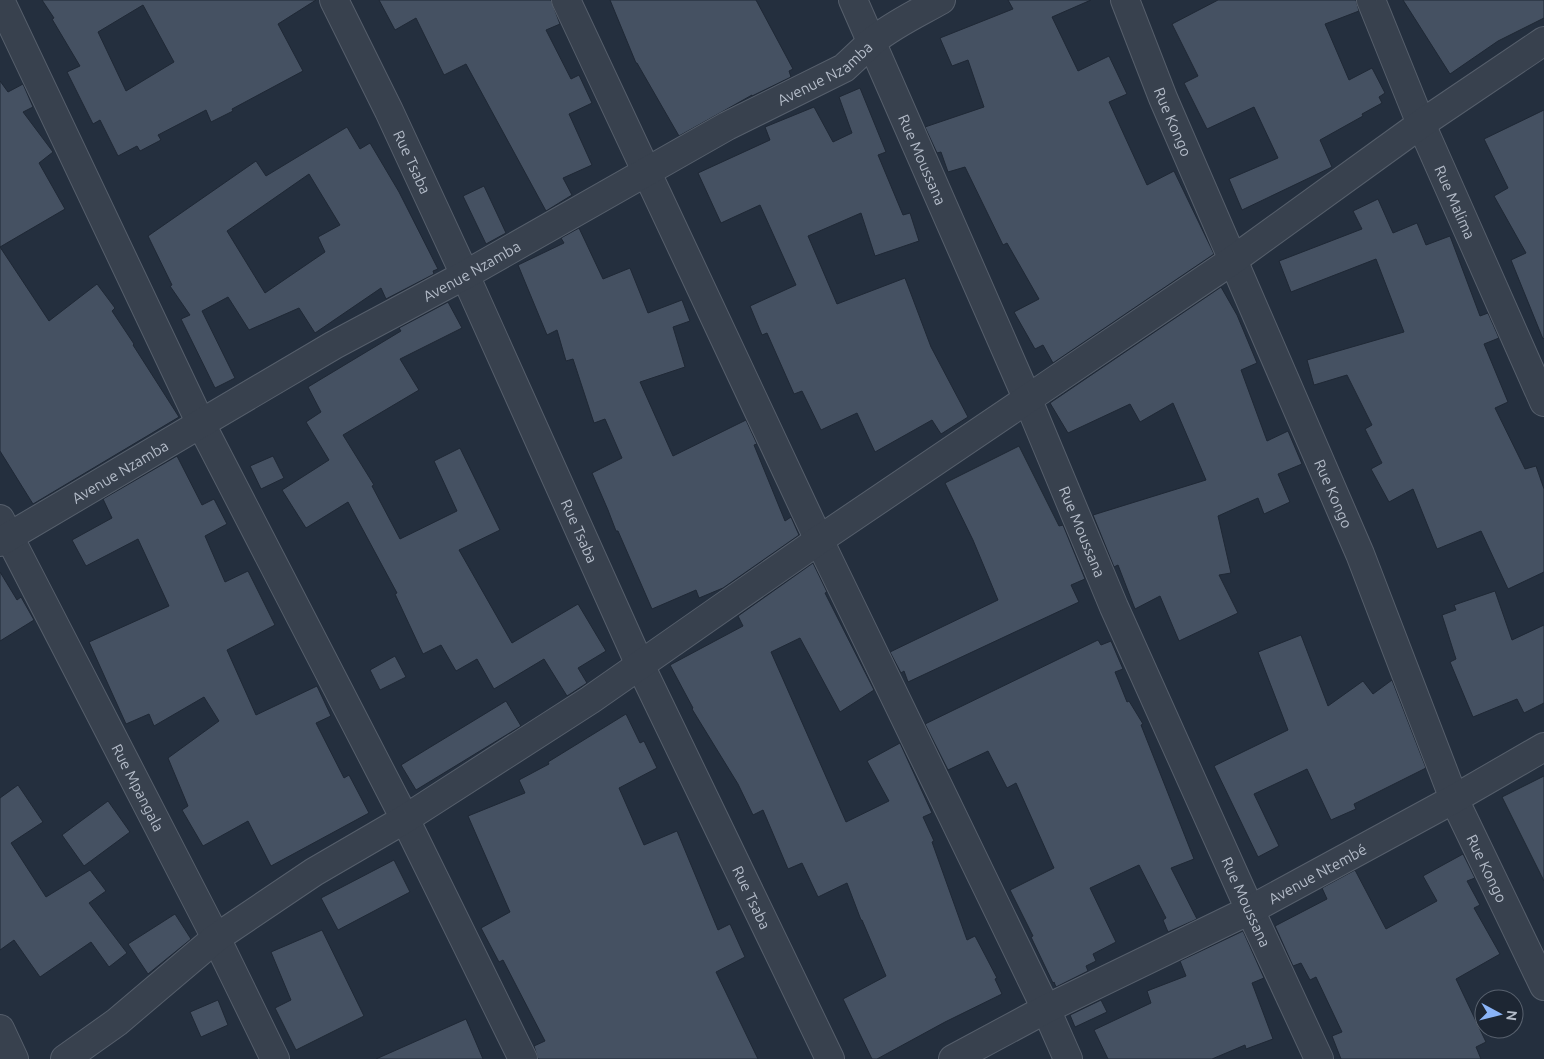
<svg xmlns="http://www.w3.org/2000/svg" width="1544" height="1059" viewBox="0 0 1544 1059" font-family="Ubuntu,sans-serif">
<style>
.building{fill:#455162;stroke:#1f2835;fill-rule:evenodd}
.lines{fill:none;stroke-linecap:round;stroke-linejoin:round}
.minor-casing{stroke:#565f6c;stroke-width:30}
.minor{stroke:#38414e;stroke-width:28}
.labels{text-anchor:middle;dominant-baseline:central;stroke-width:4.5;stroke-linejoin:round;paint-order:stroke}
.street-label{font-size:15px;fill:#b4bcc9;stroke:#1d2633}
</style>
<rect width="100%" height="100%" fill="#242f3e"/>
<!-- building -->
<path class="building" d="M 42,0 L 316,0 L 278,24 L 303,71 L 232,109 L 233,111 L 211,122 L 206,110 L 158,135 L 161,140 L 140,151 L 137,146 L 118,156 L 100,120 L 93,124 L 67,72 L 80,66 L 52,19 L 54,18 ZM 143,5 L 174,62 L 126,91 L 98,32 Z
M 379,0 L 551,0 L 560,24 L 546,30 L 571,79 L 579,75 L 592,103 L 569,114 L 592,165 L 563,178 L 572,195 L 546,211 L 466,64 L 444,75 L 416,18 L 395,30 Z
M 610,0 L 756,0 L 793,69 L 789,71 L 791,77 L 752,96 L 752,95 L 679,136 L 637,63 L 636,63 Z
M 1008,0 L 1091,0 L 1052,17 L 1078,71 L 1109,56 L 1127,94 L 1109,102 L 1147,185 L 1174,171 L 1214,254 L 1053,363 L 1043,345 L 1035,349 L 1014,312 L 1039,299 L 1007,243 L 1003,245 L 965,167 L 948,172 L 941,152 L 937,153 L 925,127 L 984,107 L 968,60 L 952,66 L 940,38 L 1013,9 Z
M 1218,0 L 1356,0 L 1359,11 L 1325,24 L 1349,80 L 1372,68 L 1385,93 L 1379,97 L 1382,103 L 1362,114 L 1363,116 L 1320,140 L 1332,167 L 1242,210 L 1229,179 L 1278,158 L 1254,107 L 1207,129 L 1184,83 L 1198,76 L 1172,24 Z
M 1403,0 L 1544,0 L 1544,18 L 1498,41 L 1450,74 Z
M 0,81 L 8,92 L 23,84 L 33,107 L 23,112 L 53,152 L 39,163 L 65,209 L 0,247 L 49,321 L 97,284 L 115,308 L 112,311 L 134,344 L 133,345 L 179,417 L 33,504 L 0,451 Z
M 860,88 L 886,152 L 878,155 L 903,215 L 910,213 L 919,241 L 875,256 L 861,213 L 808,236 L 837,304 L 905,278 L 931,347 L 968,417 L 941,434 L 932,420 L 875,452 L 857,413 L 821,430 L 802,391 L 794,394 L 767,333 L 762,335 L 750,306 L 796,285 L 760,205 L 721,223 L 698,173 L 770,140 L 765,127 L 814,107 L 833,142 L 852,133 L 839,97 Z
M 1544,110 L 1544,338 L 1543,339 L 1511,260 L 1526,253 L 1494,196 L 1508,188 L 1484,139 Z
M 347,127 L 360,149 L 370,143 L 399,192 L 438,269 L 433,271 L 434,274 L 386,299 L 381,288 L 315,333 L 299,308 L 249,330 L 228,297 L 202,311 L 235,378 L 215,388 L 181,319 L 190,315 L 170,286 L 172,285 L 148,236 L 256,161 L 266,176 ZM 309,174 L 340,225 L 318,237 L 325,252 L 265,293 L 227,231 Z
M 484,186 L 506,233 L 486,244 L 463,196 Z
M 1378,199 L 1393,233 L 1417,223 L 1426,245 L 1450,236 L 1480,316 L 1488,313 L 1499,338 L 1484,344 L 1508,402 L 1495,408 L 1525,469 L 1536,466 L 1544,489 L 1544,572 L 1508,589 L 1481,531 L 1437,549 L 1413,489 L 1389,502 L 1371,469 L 1382,463 L 1365,429 L 1372,425 L 1347,375 L 1314,385 L 1307,360 L 1404,332 L 1376,259 L 1291,292 L 1279,261 L 1362,229 L 1353,211 Z
M 579,228 L 603,279 L 630,268 L 648,313 L 682,300 L 690,321 L 673,327 L 685,367 L 640,382 L 673,456 L 746,420 L 757,444 L 754,445 L 785,521 L 791,517 L 799,535 L 723,588 L 699,598 L 696,590 L 652,609 L 618,531 L 616,531 L 608,510 L 592,473 L 622,458 L 605,419 L 594,423 L 573,359 L 566,361 L 557,330 L 547,335 L 518,265 L 564,243 L 561,238 Z
M 1221,287 L 1237,315 L 1257,363 L 1241,370 L 1267,441 L 1288,431 L 1302,464 L 1278,474 L 1290,502 L 1264,514 L 1258,498 L 1218,516 L 1231,573 L 1219,575 L 1238,613 L 1179,641 L 1160,596 L 1135,609 L 1118,565 L 1114,567 L 1093,515 L 1206,480 L 1173,403 L 1140,422 L 1130,404 L 1068,433 L 1050,403 Z
M 448,302 L 462,328 L 400,359 L 419,390 L 343,435 L 374,485 L 372,486 L 400,539 L 457,511 L 434,461 L 460,448 L 500,530 L 459,550 L 512,643 L 578,604 L 606,651 L 578,668 L 587,683 L 567,696 L 544,659 L 494,689 L 477,659 L 456,671 L 441,645 L 423,654 L 395,594 L 397,593 L 348,502 L 306,528 L 282,490 L 329,460 L 306,422 L 321,412 L 308,387 L 401,331 L 399,328 Z
M 1019,446 L 1059,526 L 1063,525 L 1085,579 L 1071,585 L 1079,602 L 908,682 L 904,671 L 901,673 L 890,652 L 998,600 L 973,540 L 945,483 Z
M 177,456 L 202,505 L 214,499 L 227,524 L 205,536 L 225,582 L 248,571 L 275,625 L 227,650 L 256,715 L 317,686 L 331,716 L 316,723 L 344,778 L 349,775 L 369,813 L 271,866 L 248,821 L 203,846 L 182,810 L 188,806 L 168,758 L 219,721 L 204,697 L 154,726 L 149,714 L 126,724 L 89,642 L 169,606 L 138,539 L 86,566 L 72,540 L 112,518 L 103,499 Z
M 273,456 L 284,478 L 261,489 L 250,466 Z
M 813,563 L 827,592 L 825,593 L 874,690 L 840,712 L 800,638 L 771,652 L 846,822 L 889,801 L 867,761 L 900,743 L 932,813 L 923,817 L 934,841 L 932,842 L 967,940 L 975,936 L 997,978 L 995,979 L 1002,994 L 945,1022 L 877,1059 L 872,1059 L 843,999 L 886,976 L 862,920 L 861,920 L 847,883 L 818,897 L 802,863 L 788,869 L 763,810 L 753,815 L 738,784 L 692,709 L 693,708 L 670,665 L 743,626 L 738,616 Z
M 0,572 L 17,600 L 21,597 L 34,620 L 0,641 Z
M 1495,591 L 1512,640 L 1544,625 L 1544,703 L 1524,713 L 1517,699 L 1473,717 L 1450,662 L 1456,659 L 1442,615 L 1456,610 L 1454,605 Z
M 1301,635 L 1328,706 L 1363,681 L 1373,694 L 1392,680 L 1426,768 L 1354,804 L 1356,809 L 1331,820 L 1307,769 L 1254,794 L 1279,846 L 1258,857 L 1214,766 L 1288,730 L 1258,652 Z
M 1098,640 L 1101,645 L 1111,641 L 1123,669 L 1115,672 L 1127,702 L 1129,701 L 1143,724 L 1141,725 L 1194,859 L 1171,868 L 1197,919 L 1168,932 L 1163,920 L 1166,918 L 1139,865 L 1090,888 L 1116,942 L 1093,954 L 1096,961 L 1086,966 L 1088,971 L 1056,987 L 1054,982 L 1053,983 L 1031,937 L 1033,936 L 1010,890 L 1054,868 L 1016,783 L 1007,788 L 988,751 L 948,770 L 925,724 Z
M 395,656 L 406,677 L 380,690 L 370,670 Z
M 506,701 L 521,726 L 416,790 L 401,765 Z
M 626,714 L 640,743 L 644,741 L 657,768 L 619,788 L 644,845 L 677,831 L 718,930 L 730,924 L 745,957 L 716,972 L 758,1059 L 538,1059 L 534,1046 L 545,1041 L 503,960 L 499,962 L 481,928 L 510,912 L 468,816 L 525,793 L 519,780 L 549,764 L 548,762 Z
M 1544,776 L 1544,881 L 1502,797 Z
M 18,785 L 43,822 L 11,843 L 46,897 L 90,870 L 106,891 L 89,903 L 127,953 L 109,967 L 91,942 L 40,977 L 14,940 L 0,950 L 0,798 Z
M 108,801 L 130,832 L 84,866 L 62,835 Z
M 1463,854 L 1475,878 L 1467,881 L 1480,905 L 1474,908 L 1500,954 L 1456,979 L 1486,1042 L 1476,1047 L 1481,1059 L 1341,1059 L 1332,1036 L 1342,1032 L 1316,977 L 1310,980 L 1301,963 L 1293,966 L 1275,926 L 1327,899 L 1322,888 L 1355,870 L 1386,929 L 1437,901 L 1423,876 Z
M 394,860 L 410,892 L 338,930 L 321,898 Z
M 175,914 L 191,939 L 148,974 L 128,944 Z
M 322,930 L 364,1016 L 296,1050 L 275,1008 L 291,1000 L 271,952 Z
M 1243,931 L 1264,978 L 1252,983 L 1273,1039 L 1246,1049 L 1245,1045 L 1212,1059 L 1108,1059 L 1094,1030 L 1151,1003 L 1147,991 L 1186,976 L 1180,961 Z
M 218,1000 L 228,1025 L 201,1037 L 190,1012 Z
M 1101,1000 L 1107,1012 L 1075,1027 L 1070,1015 Z
M 466,1019 L 483,1059 L 376,1059 Z"/>
<g class="lines">
<defs>
<g id="minor">
<path d="M 0,0 L 201,424 L 405,819 L 523,1059"/>
<path id="s1" d="M 334,0 L 389,111 L 465,275 L 640,665 L 830,1059"/>
<path d="M 566,0 L 819,540 L 1046,1009 L 1068,1059"/>
<path id="s2" d="M 853,0 L 1027,398 L 1114,607 L 1250,910 L 1319,1059"/>
<path id="s3" d="M 1125,0 L 1163,98 L 1360,554 L 1454,799 L 1544,986"/>
<path id="s4" d="M 1371,0 L 1421,124 L 1544,402"/>
<path id="s5" d="M 0,519 L 216,938 L 275,1059"/>
<path id="s6" d="M 0,542 L 334,345 L 465,275 L 727,126 L 844,68 C 854,59 863,50 873,41 C 894,24 918,13 941,0"/>
<path d="M 0,1029 L 14,1059"/>
<path d="M 65,1059 L 117,1022 L 216,938 L 314,872 L 405,819 L 590,700 L 819,540 L 1233,260 L 1421,124 L 1544,41"/>
<path id="s7" d="M 953,1059 L 1046,1009 L 1250,910 L 1454,799 L 1544,747"/>
</g>
</defs>
<!-- minor casing -->
<use href="#minor" class="minor-casing"/>
<!-- minor -->
<use href="#minor" class="minor"/>
</g>
<g class="labels">
<!-- street labels -->
<g class="street-label">
<text stroke="none"><textPath href="#s6" startOffset="949">Avenue Nzamba</textPath></text>
<text stroke="none"><textPath href="#s3" startOffset="131">Rue Kongo</textPath></text>
<text stroke="none"><textPath href="#s2" startOffset="174">Rue Moussana</textPath></text>
<text stroke="none"><textPath href="#s1" startOffset="180">Rue Tsaba</textPath></text>
<text stroke="none"><textPath href="#s4" startOffset="219">Rue Malima</textPath></text>
<text stroke="none"><textPath href="#s6" startOffset="544">Avenue Nzamba</textPath></text>
<text stroke="none"><textPath href="#s6" startOffset="139">Avenue Nzamba</textPath></text>
<text stroke="none"><textPath href="#s3" startOffset="536">Rue Kongo</textPath></text>
<text stroke="none"><textPath href="#s1" startOffset="585">Rue Tsaba</textPath></text>
<text stroke="none"><textPath href="#s2" startOffset="579">Rue Moussana</textPath></text>
<text stroke="none"><textPath href="#s5" startOffset="302">Rue Mpangala</textPath></text>
<text stroke="none"><textPath href="#s3" startOffset="941">Rue Kongo</textPath></text>
<text stroke="none"><textPath href="#s7" startOffset="409">Avenue Ntembé</textPath></text>
<text stroke="none"><textPath href="#s1" startOffset="990">Rue Tsaba</textPath></text>
<text stroke="none"><textPath href="#s2" startOffset="984">Rue Moussana</textPath></text>
</g>
</g>
<!-- north arrow -->
<g transform="translate(1499 1014) rotate(97)"><circle r="24" fill="#1d2633" stroke="#59626f"/>
<path d="M0-4L9 19L0 12L-9 19Z" fill="#8ab4f8"/>
<text y="-8" font-size="14" font-weight="bold" text-anchor="middle" fill="#b4bcc9">N</text>
</g>
</svg>
